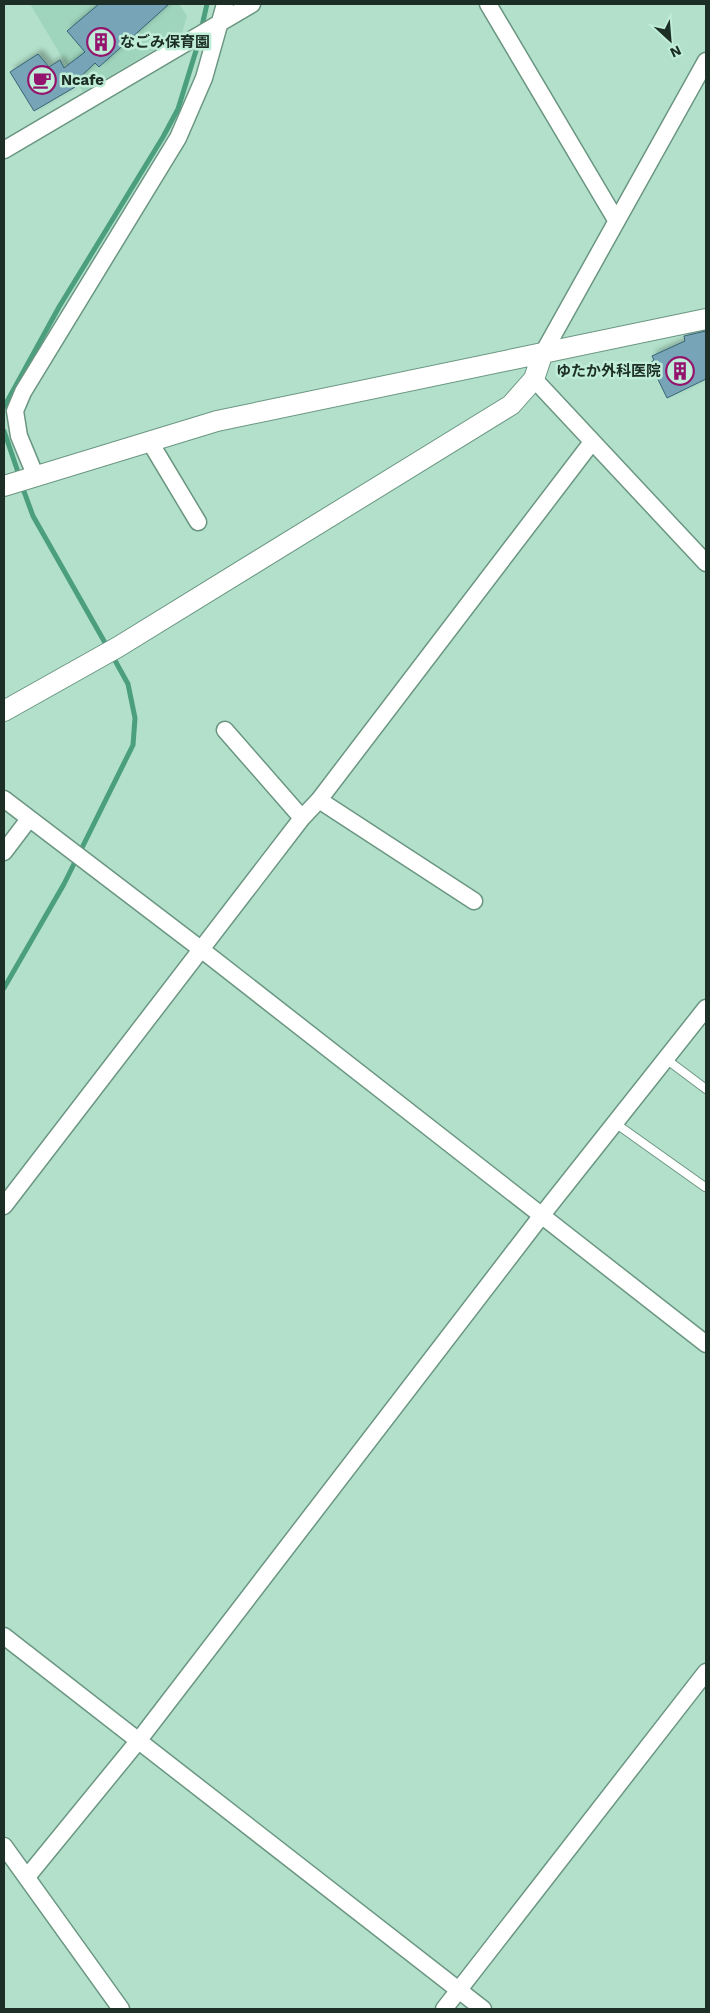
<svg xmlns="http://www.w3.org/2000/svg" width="710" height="2013" viewBox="0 0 710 2013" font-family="'Work Sans','Noto Sans JP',sans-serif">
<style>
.built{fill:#9fd5bc}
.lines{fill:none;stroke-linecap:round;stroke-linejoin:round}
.stream{stroke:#4c9f7e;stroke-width:5}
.building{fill:#77a5b7;stroke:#376475;filter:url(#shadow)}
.service-casing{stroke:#6b9682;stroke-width:10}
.minor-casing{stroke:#6b9682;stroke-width:19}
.tertiary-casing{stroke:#6b9682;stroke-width:22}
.service{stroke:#fff;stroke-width:8}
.minor{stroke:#fff;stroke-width:16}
.tertiary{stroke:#fff;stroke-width:20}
.labels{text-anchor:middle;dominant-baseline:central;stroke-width:5;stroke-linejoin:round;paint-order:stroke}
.poi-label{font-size:15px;font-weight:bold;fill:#1c2e26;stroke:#bfedd7;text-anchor:start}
</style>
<defs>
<filter id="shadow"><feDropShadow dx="4.5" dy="-4.5" stdDeviation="2.5" flood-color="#0004"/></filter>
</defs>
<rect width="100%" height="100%" fill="#b2e0ca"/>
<!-- built -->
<path class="built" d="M 30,4 L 179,4 L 187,16 L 182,33 L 83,92 Z"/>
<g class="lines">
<!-- stream -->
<path class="stream" d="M 201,30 L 207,4
M 4,407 L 59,307 L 163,137 L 178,109 L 199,41
M 4,431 L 20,478
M 22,486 L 33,516 L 108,648
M 4,988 L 64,884 L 133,745 L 135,718 L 128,684 L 112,655"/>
</g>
<!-- building -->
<path class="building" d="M 99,4 L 169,4 L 99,67 L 95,63 L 73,84 L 75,87 L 34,111 L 10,72 L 38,54 L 49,67 L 60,60 L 64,68 L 85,52 L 67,31 Z
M 706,331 L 706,379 L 667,398 L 650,363 L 654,360 L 652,356 L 685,341 L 684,336 Z"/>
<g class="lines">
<defs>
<path id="service" d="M 666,1059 L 706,1089
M 615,1123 L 705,1187"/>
<path id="minor" d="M 488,4 L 616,220
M 4,150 L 252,4
M 542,355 L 706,61
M 534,379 L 706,563
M 150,442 L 198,522
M 36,477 L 19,436 L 15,411 L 23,392 L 178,138 L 204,78 L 225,4
M 225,730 L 302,818
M 4,799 L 202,950 L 706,1344
M 319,800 L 474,901
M 4,852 L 29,819
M 4,1206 L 302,818 L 319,800 L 592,442
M 4,1636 L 483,2009
M 4,1846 L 121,2009
M 27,1877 L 139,1740 L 542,1215 L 706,1008
M 444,2009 L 706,1672"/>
<path id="tertiary" d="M 4,486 L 217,421 L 706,319
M 4,711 L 118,647 L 511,405 L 534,379 L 542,355"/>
</defs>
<!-- service casing -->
<use href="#service" class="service-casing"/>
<!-- minor casing -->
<use href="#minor" class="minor-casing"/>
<!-- tertiary casing -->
<use href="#tertiary" class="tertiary-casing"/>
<!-- service -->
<use href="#service" class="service"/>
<!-- minor -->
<use href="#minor" class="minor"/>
<!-- tertiary -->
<use href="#tertiary" class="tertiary"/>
</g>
<!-- icons -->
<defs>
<symbol id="building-ring" viewBox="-11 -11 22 22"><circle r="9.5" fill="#bfedd7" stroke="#94136d" stroke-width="1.5"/><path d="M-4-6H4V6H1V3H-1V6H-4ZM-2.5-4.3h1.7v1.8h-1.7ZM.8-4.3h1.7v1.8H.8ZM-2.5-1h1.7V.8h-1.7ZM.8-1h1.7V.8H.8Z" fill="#94136d"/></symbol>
<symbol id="cafe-ring" viewBox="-11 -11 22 22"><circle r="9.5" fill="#bfedd7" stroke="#94136d" stroke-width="1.5"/><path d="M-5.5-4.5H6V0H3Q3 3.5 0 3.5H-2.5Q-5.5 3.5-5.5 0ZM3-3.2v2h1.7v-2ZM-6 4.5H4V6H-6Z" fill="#94136d"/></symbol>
</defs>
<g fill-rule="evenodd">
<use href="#building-ring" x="85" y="26" width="32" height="32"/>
<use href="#cafe-ring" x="26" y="64" width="32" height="32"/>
<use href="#building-ring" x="664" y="355" width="32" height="32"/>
</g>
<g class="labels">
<!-- poi labels -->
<g class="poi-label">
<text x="120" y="42">なごみ保育園</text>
<text x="61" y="80">Ncafe</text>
<text x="661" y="371" text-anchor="end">ゆたか外科医院</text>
</g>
</g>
<!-- border -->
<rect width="710" height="2013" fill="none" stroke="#1c2e26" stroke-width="10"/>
<!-- north arrow -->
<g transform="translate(670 40) rotate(154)" stroke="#bfedd7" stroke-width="4" paint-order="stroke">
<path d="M0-4L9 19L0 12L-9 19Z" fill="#1c2e26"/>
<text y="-8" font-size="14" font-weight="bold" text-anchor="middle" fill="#1c2e26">N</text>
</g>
</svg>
